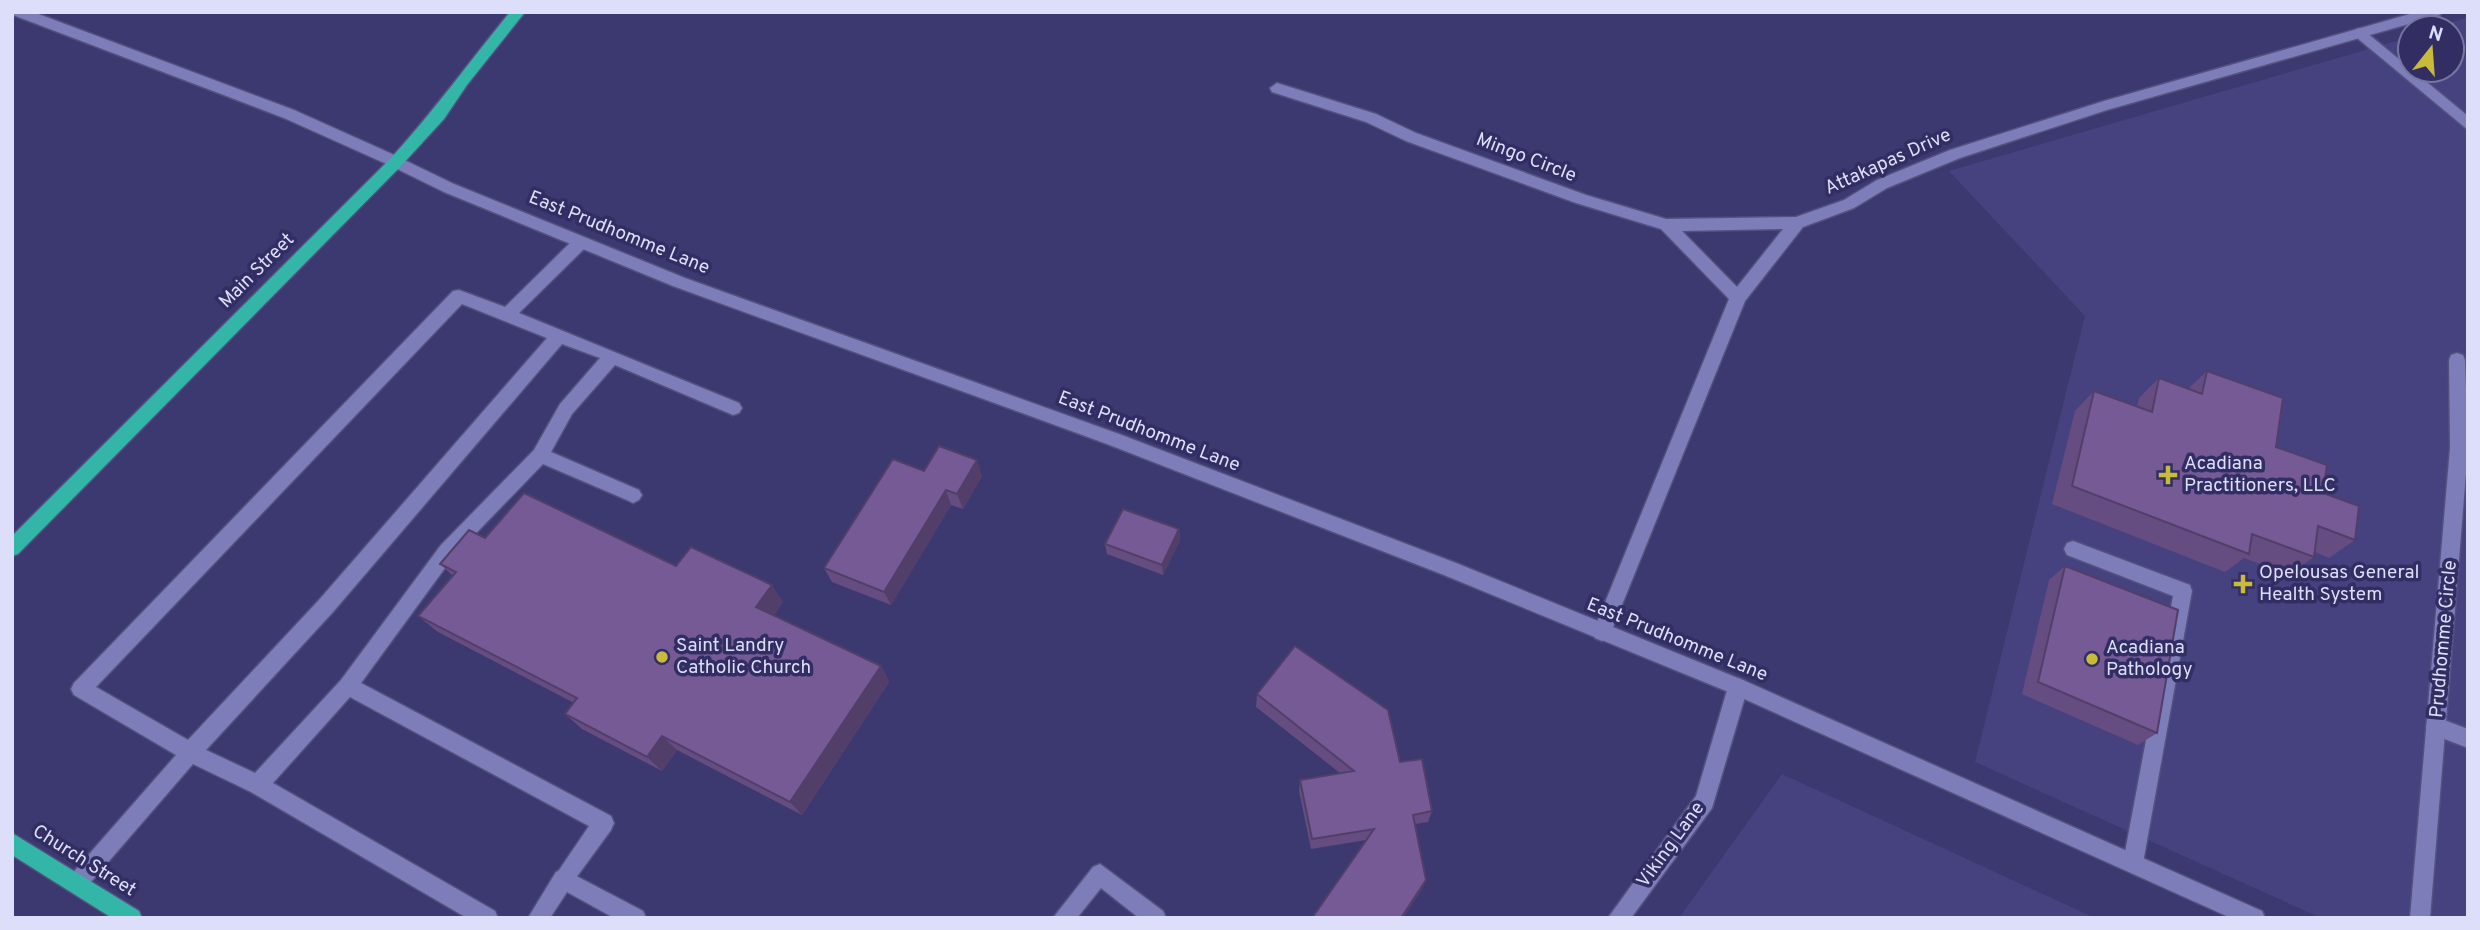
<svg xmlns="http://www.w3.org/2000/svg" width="2480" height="930" viewBox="0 0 2480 930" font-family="Overpass,sans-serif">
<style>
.built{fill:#45427f}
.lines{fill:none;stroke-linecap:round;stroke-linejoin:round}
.service-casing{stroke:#54517e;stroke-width:3}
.minor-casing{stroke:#54517e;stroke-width:3}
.tertiary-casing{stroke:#54517e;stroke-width:3}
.primary-casing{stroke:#54517e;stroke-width:3}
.service{fill:#7d7dba;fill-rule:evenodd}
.minor{fill:#7d7dba;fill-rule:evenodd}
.tertiary{fill:#7d7dba;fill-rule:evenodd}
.primary{fill:#33b5a7;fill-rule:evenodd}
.wall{fill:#654d81}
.shaded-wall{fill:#523f69}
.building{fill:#755a96;stroke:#523f69;stroke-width:2}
.poi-dot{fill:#c8bb3b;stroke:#322e64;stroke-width:2.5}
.labels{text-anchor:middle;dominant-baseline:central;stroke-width:7;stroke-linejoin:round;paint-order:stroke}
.street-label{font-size:19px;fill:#dddffa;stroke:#322e64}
.poi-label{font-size:19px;fill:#dddffa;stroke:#322e64;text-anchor:start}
</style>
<rect width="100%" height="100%" fill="#3c3970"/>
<!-- built -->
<path class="built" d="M 2468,17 L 2468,918 L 2321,918 L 1975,762 L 2085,316 L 1949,171 L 2410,37 L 2410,70 L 2452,70 L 2452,28 L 2435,28 Z
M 1782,774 L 2095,918 L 1679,918 Z"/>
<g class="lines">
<defs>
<path id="service" d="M 2361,28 L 2468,116 L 2468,130 L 2356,37 L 2356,29 Z
M 580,237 L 586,239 L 588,243 L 586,247 L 519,313 L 739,403 L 742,408 L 739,413 L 733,415 L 615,365 L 572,414 L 551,452 L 639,490 L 642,495 L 639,500 L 633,503 L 627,500 L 543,464 L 453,557 L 361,683 L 611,816 L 614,823 L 611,830 L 570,886 L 563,889 L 556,886 L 553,879 L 589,826 L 350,697 L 273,783 L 495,911 L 498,918 L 467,918 L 251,792 L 193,764 L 84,890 L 77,893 L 70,890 L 67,883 L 70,876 L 176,755 L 74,695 L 71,689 L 74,683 L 453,291 L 459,290 L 505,307 L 574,239 ZM 462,304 L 547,338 L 319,600 L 188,740 L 96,687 ZM 562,344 L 600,358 L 560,404 L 534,450 L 441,545 L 341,680 L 255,773 L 206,750 L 333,612 Z
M 2073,541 L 2190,585 L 2192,591 L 2143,863 L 2140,870 L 2133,873 L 2126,870 L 2123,863 L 2173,596 L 2067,555 L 2064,549 L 2067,543 Z
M 2436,717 L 2468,729 L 2468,748 L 2429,733 L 2426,726 L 2429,719 Z
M 1100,864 L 1163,911 L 1166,918 L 1139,918 L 1101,888 L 1077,918 L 1053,918 L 1093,867 Z"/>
<path id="minor" d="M 12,12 L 33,12 L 294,110 L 401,158 L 404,162 L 401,166 L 391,166 L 284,118 L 13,15 Z
M 2417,12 L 2442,12 L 2440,15 L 2107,110 L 1960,158 L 1887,188 L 1854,208 L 1803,227 L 1745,301 L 1611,632 L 1609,638 L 1602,641 L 1595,638 L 1593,632 L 1729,299 L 1661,229 L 1576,203 L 1406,141 L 1366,122 L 1272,92 L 1270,88 L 1277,83 L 1376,114 L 1416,133 L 1586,195 L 1666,219 L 1796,217 L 1844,200 L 1877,180 L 1950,150 L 2104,101 ZM 1783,229 L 1737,287 L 1682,231 Z
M 2457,353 L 2463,355 L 2465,360 L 2468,448 L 2430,918 L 2410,918 L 2450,448 L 2449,360 L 2451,355 Z
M 1738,678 L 1745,681 L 1748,687 L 1712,808 L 1631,918 L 1608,918 L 1696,796 L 1728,687 L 1731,681 Z
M 563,869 L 643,911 L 646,918 L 614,918 L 567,892 L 550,918 L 528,918 L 556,872 Z"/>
<path id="tertiary" d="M 396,156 L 454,184 L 685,278 L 1119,434 L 1456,563 L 1745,681 L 2262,911 L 2265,918 L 2231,918 L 1731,693 L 1444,575 L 1107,444 L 673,286 L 444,192 L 391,166 L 388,162 L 391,158 Z"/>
<path id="primary" d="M 510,12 L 525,12 L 467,85 L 444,119 L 401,166 L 18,554 L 12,556 L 12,536 L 391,158 C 433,112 470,61 510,12 Z
M 12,833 L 139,911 L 142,918 L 112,918 L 12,855 Z"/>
</defs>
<!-- service casing -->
<use href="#service" class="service-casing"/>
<!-- minor casing -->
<use href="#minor" class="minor-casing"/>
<!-- tertiary casing -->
<use href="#tertiary" class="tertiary-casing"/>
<!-- primary casing -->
<use href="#primary" class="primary-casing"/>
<!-- service -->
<use href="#service" class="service"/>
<!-- minor -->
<use href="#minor" class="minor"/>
<!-- tertiary -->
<use href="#tertiary" class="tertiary"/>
<!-- primary -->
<use href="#primary" class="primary"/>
</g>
<!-- wall -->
<path class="wall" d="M 2207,371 L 2276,447 L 2323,493 L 2355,540 L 2329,558 L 2315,552 L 2314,557 L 2289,575 L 2244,558 L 2225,572 L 2052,504 L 2075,411 L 2094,391 L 2137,407 L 2139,398 L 2159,378 L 2188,389 Z
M 924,471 L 982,476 L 963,509 L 951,505 L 891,605 L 832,582 L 824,568 Z
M 1179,529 L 1180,540 L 1163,575 L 1107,554 L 1105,544 Z
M 485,538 L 676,566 L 783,602 L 774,615 L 881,666 L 889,682 L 802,815 L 677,750 L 662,771 L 582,729 L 565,714 L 574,703 L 438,632 L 418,616 L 453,576 L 440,564 Z
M 2065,566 L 2157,733 L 2138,745 L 2022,694 L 2049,580 Z
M 1257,694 L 1400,762 L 1432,811 L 1428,822 L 1415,824 L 1422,889 L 1403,918 L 1312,918 L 1366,840 L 1311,849 L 1299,791 L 1300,780 L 1340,773 L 1256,707 Z"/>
<!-- shaded-wall -->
<path class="shaded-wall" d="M 977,460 L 982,476 L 963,509 L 957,494 Z
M 946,490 L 951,505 L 891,605 L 884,592 Z
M 1179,529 L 1180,540 L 1163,575 L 1162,565 Z
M 772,585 L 783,602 L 768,623 L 756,607 Z
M 881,666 L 889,682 L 802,815 L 790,802 Z
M 662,736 L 677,750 L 662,771 L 647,757 Z
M 1426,880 L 1422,889 L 1403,918 L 1401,918 Z"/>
<!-- building -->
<path class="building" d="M 2207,371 L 2283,398 L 2276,447 L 2327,465 L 2323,493 L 2359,506 L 2355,540 L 2318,526 L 2314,557 L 2252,534 L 2249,554 L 2072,486 L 2094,391 L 2152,412 L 2159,378 L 2202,394 Z
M 939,446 L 977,460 L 957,494 L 946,490 L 884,592 L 824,568 L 893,459 L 924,471 Z
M 524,493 L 676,566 L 691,547 L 772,585 L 756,607 L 881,666 L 790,802 L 662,736 L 647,757 L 565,714 L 577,698 L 418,616 L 456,572 L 440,564 L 469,530 L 485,538 Z
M 1123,509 L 1179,529 L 1162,565 L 1105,544 Z
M 2065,566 L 2178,610 L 2157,733 L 2038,682 Z
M 1295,646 L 1388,710 L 1400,762 L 1422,759 L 1432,811 L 1413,815 L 1426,880 L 1401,918 L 1312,918 L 1374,829 L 1312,839 L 1300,780 L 1354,771 L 1257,694 Z"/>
<!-- markers -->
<g class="poi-dot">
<path d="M2164.5 464.5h7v7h7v7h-7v7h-7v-7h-7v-7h7z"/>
<path d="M2239.5 573.5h7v7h7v7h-7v7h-7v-7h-7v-7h7z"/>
<circle cx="662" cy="657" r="7"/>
<circle cx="2092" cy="659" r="7"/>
</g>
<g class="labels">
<!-- street labels -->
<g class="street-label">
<text transform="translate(1526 158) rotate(21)">Mingo Circle</text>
<text transform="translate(1888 162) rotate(-24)">Attakapas Drive</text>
<text transform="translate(619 233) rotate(22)">East Prudhomme Lane</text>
<text transform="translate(257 271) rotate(-45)">Main Street</text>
<text transform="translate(1149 432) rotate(21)">East Prudhomme Lane</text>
<text transform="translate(2444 639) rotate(-85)">Prudhomme Circle</text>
<text transform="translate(1677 640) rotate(22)">East Prudhomme Lane</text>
<text transform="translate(1671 845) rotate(-54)">Viking Lane</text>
<text transform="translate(84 861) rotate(32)">Church Street</text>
</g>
<!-- poi labels -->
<g class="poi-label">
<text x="2184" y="464">Acadiana<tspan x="2184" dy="22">Practitioners, LLC</tspan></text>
<text x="2259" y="573">Opelousas General<tspan x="2259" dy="22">Health System</tspan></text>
<text x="676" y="646">Saint Landry<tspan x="676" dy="22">Catholic Church</tspan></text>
<text x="2106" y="648">Acadiana<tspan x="2106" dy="22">Pathology</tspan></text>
</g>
</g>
<!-- border -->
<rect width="2480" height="930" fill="none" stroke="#dddffa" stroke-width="28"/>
<!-- north arrow -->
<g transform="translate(2431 49) rotate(17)"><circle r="33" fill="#322e64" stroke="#7675a0" stroke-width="2"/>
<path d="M0-5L12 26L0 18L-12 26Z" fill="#c8bb3b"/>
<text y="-10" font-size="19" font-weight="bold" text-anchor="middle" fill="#dddffa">N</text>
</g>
</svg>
